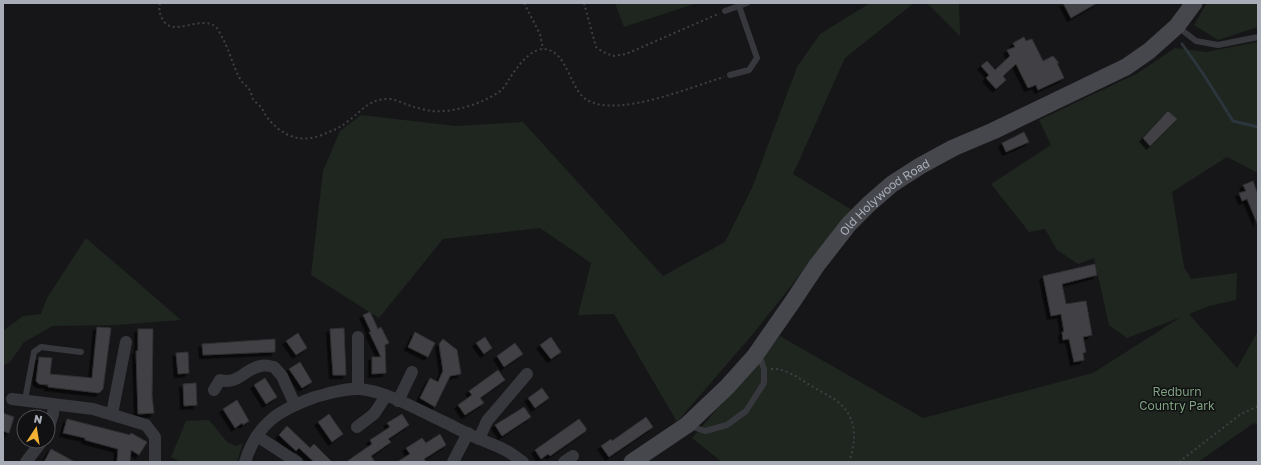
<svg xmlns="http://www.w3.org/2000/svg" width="1261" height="465" font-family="'Golos Text',sans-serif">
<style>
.green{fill:#1e261f}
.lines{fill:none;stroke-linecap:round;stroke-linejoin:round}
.stream{stroke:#2c353c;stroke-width:3}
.building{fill:#404145;stroke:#303034;filter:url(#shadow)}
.path{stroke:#3d3f44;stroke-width:2;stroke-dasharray:2 3;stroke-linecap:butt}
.lane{stroke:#37383d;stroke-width:6}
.street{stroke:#37383d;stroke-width:12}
.secondary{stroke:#45474d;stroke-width:17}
.labels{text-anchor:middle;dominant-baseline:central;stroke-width:3;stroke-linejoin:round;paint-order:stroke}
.street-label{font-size:12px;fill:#a8adb8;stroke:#111113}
.park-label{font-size:12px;fill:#7fa381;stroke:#111113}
</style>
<defs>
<filter id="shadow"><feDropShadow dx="-3.5" dy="3.5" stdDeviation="0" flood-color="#0009"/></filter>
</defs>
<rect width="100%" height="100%" fill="#161618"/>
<g class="green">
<path d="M615,3H697L624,27Z"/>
<path d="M870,3H914L845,58L793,174L852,210L752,335L677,422L614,314L578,315L591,263L540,228L443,239L379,318L311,275L323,171L340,131L361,115L456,126L523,122L663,276L725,242L752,188L797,67L820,34Z"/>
<path d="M927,3H959L960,36Z"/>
<path d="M1207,3H1258V27L1218,40L1194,25Z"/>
<path d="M1258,42V173L1227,157L1172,192L1184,267L1191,279L1237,273L1236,300L1209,306L1189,314L1237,368L1258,331V426L1254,423L1198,462H722L692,438L780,336L923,418L1093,373L1181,317L1127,338L1109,325L1094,258L1078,264L1057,250L1045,229L1029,232L991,184L1051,145L1039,120L1138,73L1175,48L1206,52Z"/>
<path d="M86,238L181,320L116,325L53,326L24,342L10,362L3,366V331L23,316L41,314L47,298Z"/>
<path d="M209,420L227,442L236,446L243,443L237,462H180L171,457L186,421Z"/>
</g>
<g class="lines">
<path class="stream" d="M1182,44L1202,72L1233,121L1258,127"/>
</g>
<g class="building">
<path d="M1063,3H1097L1071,18Z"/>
<path d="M1024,37L1026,41L1032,39L1043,61L1053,56L1059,63H1057L1064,78L1038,90L1036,85L1028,88L1016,64L1003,76L1006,80L996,89L986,78L989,75L981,66L987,61L995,70L1010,56L1007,50L1015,47L1013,43Z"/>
<path d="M1168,111L1177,119L1150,146L1143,138Z"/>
<path d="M1024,132L1029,142L1006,152L1002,143Z"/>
<path d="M1253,181L1258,195L1257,223L1247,199L1242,201L1239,193L1246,191L1243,185Z"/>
<path d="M1095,264L1097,275L1062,284L1066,304L1086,301L1092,335L1083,337L1086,352L1083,353L1084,360L1074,362L1069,339L1063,340L1062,332H1064L1061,314L1051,316L1043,276Z"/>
<path d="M370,312L378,329L381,327L389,343L385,345L386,373L372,374V357H381L369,332H371L363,315Z"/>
<path d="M97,327L111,328L103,389L99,393L48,387V385L39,384L36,381L39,357L52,358L50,374L92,378Z"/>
<path d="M344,328L346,375H333L330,329Z"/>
<path d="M138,329H153L152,396L154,413L138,414L136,351H138Z"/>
<path d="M415,332L435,343L428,357L408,347Z"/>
<path d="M298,333L307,348L296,355L286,341Z"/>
<path d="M485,337L492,348L484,354L476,343Z"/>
<path d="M551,337L561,352L551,359L540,345Z"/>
<path d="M275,339V352L203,355L202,344Z"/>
<path d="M443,339L457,350L461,374L450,376L435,407L420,398L430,378L438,382L443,371L439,344Z"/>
<path d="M515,343L523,354L504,367L497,356Z"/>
<path d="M188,352L189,373L178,374L176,353Z"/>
<path d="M300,362L312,382L302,388L289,369Z"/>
<path d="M498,370L505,380L480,398L484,403L465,415L458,405L472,395L469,391Z"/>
<path d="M265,378L277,397L266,404L254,385Z"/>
<path d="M196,383L197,405L184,406L183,384Z"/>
<path d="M542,388L549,398L535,408L528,398Z"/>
<path d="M237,400L249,421L243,425L242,423L235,428L223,409Z"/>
<path d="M524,407L531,417L502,436L495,425Z"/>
<path d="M3,413L14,417L9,433L3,431Z"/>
<path d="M329,414L343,434L332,442L318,422Z"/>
<path d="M402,414L409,425L388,439L391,442L371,456L375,462H346L372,444L370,440L390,427L387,423Z"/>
<path d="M646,417L653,427L609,457L601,446L611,439L612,441Z"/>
<path d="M67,419L130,435L131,433L147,442L139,455L131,450L130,462H117L118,449L85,440V438L63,433Z"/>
<path d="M579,419L586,428V431L550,456L548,454L541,459L535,450Z"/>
<path d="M287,426L310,448L314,444L332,462H314L299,448L296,451L279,435Z"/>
<path d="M440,434L446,445L424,459L426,462H397L410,454L406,448L422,438L426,443Z"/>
<path d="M51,449L64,456L75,462H44Z"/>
</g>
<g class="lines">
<g class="path">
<path d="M160,3C159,10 159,13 163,20C173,38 201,14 216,27C219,30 221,36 223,39C230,52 233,66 240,79C242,83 246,85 249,89C251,92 252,96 253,99C255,102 258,104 261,107C263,109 264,113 266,116C281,135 298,144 322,135C331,131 340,128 347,122C362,111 369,98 390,99C398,100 406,105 414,107C419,108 425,110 431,111C453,113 481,104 499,92C504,89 507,82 510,78C516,68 531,48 544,49C569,51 569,92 589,101C620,117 691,87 724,77"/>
<path d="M524,3L540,34L543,49"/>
<path d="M584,3L596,47L603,52L613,56L626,54L718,14"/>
<path d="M771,369C786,368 798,378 810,385C819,391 829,395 837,401C857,417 857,439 849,462"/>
<path d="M1179,462L1241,414L1258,406"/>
</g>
<g class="lane">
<path d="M725,11L747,3"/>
<path d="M1178,27L1196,41L1218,45L1258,37"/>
<path d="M730,75L749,70L757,58L739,6"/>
<path d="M25,400L34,352L41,347L81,352"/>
<path d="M690,426L705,431L727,425L746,411L764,383V369L759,355"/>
</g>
<g class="street">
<path d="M358,337V389"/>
<path d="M214,390L220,380C239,385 245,368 261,366C265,365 270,366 274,367L282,376L295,405"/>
<path d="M12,399L93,409L146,425L155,437V462"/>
<path d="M398,401L412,372"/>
<path d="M112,414L126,342"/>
<path d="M357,427L374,414L386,396"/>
<path d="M48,430L53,414L54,404"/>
<path d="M257,436L297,462"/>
<path d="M479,439L487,421L527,374"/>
<path d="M26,462L42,441"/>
<path d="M245,462C257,423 279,410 315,397C329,393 345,388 360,389C388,392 416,409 442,421C455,427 467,434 480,439C488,443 496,445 503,449C510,452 517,458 523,462"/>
<path d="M453,462L468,433"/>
<path d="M564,462L573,456"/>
</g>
<path class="secondary" id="s1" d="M632,462L687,425L727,387L754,357L793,301L817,265L849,224L869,204L892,184L920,166L953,148L993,131L1126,67L1149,51L1177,26L1194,3"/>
</g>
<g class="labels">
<g class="street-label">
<text stroke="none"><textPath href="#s1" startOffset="370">Old Holywood Road</textPath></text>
</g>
<g class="park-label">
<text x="1177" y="391">Redburn<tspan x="1177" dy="14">Country Park</tspan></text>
</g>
</g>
<rect width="1261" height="465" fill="none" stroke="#a8adb8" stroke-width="8"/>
<g transform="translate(36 429) rotate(12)"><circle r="19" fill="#111113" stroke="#4d4f55"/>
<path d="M0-3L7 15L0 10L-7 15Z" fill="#f2b134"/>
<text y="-6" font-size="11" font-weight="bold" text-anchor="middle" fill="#a8adb8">N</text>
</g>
</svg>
